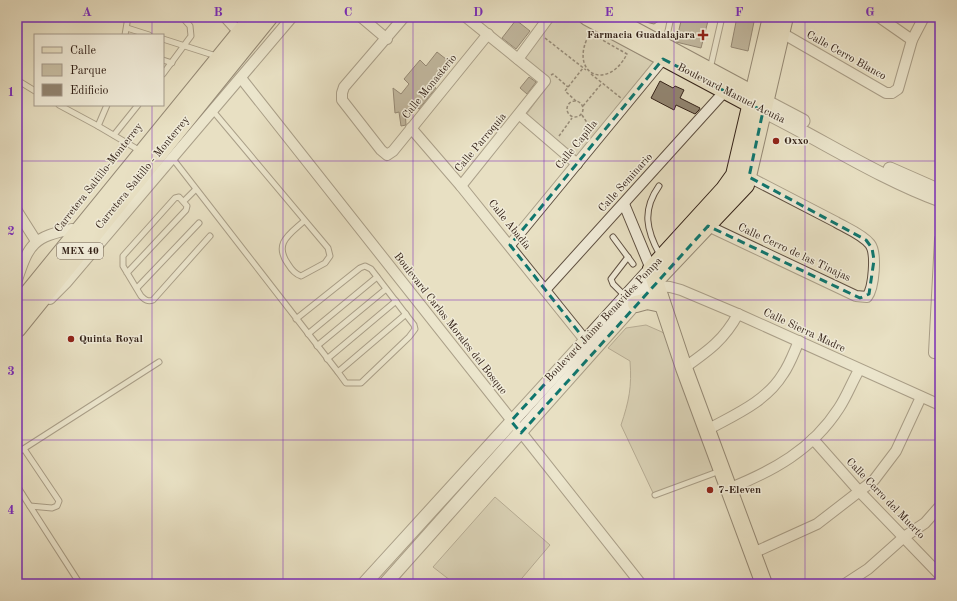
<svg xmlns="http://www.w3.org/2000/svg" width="957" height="601" font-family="'Old Standard TT',serif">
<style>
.green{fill:#c9c0a6;stroke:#7e705e}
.building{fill:#918470;stroke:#332117}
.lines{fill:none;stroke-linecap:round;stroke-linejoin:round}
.service-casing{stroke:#605142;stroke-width:7}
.minor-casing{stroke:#605142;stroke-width:12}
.tertiary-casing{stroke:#605142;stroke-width:15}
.primary-casing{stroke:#332117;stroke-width:18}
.trunk-casing{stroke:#332117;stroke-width:19}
.path{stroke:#332117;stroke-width:1.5;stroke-dasharray:3 2;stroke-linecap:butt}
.service{stroke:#f0ebd8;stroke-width:5}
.minor{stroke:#f0ebd8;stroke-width:10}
.tertiary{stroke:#f0ebd8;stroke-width:13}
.primary{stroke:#e8e0c3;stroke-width:16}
.trunk{stroke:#e8e0c3;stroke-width:17}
.marked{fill:none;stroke:#0f766e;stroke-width:3;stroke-dasharray:8 5;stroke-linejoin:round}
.grid{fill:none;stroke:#7b2cbf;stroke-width:1;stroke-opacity:0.55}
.poi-dot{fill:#8f2418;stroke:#f0ebd8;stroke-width:1.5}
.labels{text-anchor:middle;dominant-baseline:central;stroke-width:3;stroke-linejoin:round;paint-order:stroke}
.shield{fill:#f0ebd8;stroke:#6c5e51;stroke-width:1}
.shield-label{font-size:10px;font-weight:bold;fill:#332117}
.poi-label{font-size:11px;font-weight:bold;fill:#332117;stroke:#f0ebd8;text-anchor:start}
.street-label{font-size:11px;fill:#332117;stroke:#f0ebd8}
.neatline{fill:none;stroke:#7b2cbf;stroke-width:1.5}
.grid-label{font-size:13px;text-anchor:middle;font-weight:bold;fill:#7b2cbf}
</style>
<rect width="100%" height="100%" fill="#e8e0c3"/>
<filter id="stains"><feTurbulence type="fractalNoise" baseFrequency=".005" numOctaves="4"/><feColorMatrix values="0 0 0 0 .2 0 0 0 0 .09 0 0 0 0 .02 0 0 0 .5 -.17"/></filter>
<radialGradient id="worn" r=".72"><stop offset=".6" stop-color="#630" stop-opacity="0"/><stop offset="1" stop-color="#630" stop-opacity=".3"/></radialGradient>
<g class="green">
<path d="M554,17H571L653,62L577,156L526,115L551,81L523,58Z"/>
<path d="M646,325L662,332L666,336L714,472L654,495L621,425C629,401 632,387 630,361L608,348L626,328Z"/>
<path d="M495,497L550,545L517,584H455L433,567Z"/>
</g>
<g class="building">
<path d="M638,17H665L654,24L638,20Z"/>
<path d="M682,17H709L701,48L676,42Z"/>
<path d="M737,17H755L748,51L731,47Z"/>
<path d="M516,20L530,31L516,49L502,38Z"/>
<path d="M437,52L451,63L433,86L436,88L419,109L414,105L405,110L406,125L401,126L399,112L395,113L393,88L401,94L409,84L404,79L420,60L426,66Z"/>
<path d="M529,77L536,82L527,94L520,88Z"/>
<path d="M660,81L673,88L675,86L684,90L680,98L700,108L699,110L695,114L676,105L674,110L651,98Z"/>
</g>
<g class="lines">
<defs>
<g id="service">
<path d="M127,28L149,35"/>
<path d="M125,35L128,17"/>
<path d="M163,39L213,55"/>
<path d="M665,45L671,17"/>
<path d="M163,60L172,63"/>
<path d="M710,69L722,17"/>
<path d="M163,74L191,36L190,26L182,17"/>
<path d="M17,80L35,91"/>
<path d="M59,105L98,126L107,105"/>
<path d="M213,111L328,248L330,256L325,263L301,276C295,274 291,269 288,264C273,243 290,234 304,221"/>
<path d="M98,126L137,149"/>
<path d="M114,135L138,105"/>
<path d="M173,159L338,372L346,383H361L409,337L415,329L414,325L371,269L365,266L360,268L296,319"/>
<path d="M659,186C642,210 646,230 660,255"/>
<path d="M184,201L195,190"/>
<path d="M613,237L633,264"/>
<path d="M127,273L186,210L187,206L179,197L175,198L123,256V266L141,296C145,300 148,302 153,300L210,236"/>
<path d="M137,288L199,223"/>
<path d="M625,296L613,284L611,279L628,257"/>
<path d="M308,334L377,277"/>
<path d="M317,346L386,289"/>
<path d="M327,359L396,301"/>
<path d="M338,372L406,314"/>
<path d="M24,449L59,501L57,506L52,508L30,506"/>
<path d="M17,453L159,362"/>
<path d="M17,486L80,584"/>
<path d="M655,495L720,471"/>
<path d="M17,497L22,494"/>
</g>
<g id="minor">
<path d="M225,17L235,28"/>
<path d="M361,17L387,39"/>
<path d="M404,17L344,87L342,93V100L381,150L387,155L393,151L488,34"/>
<path d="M879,17L912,40"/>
<path d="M782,33L886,93H892L898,89L912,40L924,17"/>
<path d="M518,59L549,17"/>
<path d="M241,78L641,584"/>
<path d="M520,115L577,164"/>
<path d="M411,128L461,186L585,340"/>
<path d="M461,186L545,81L466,17"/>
<path d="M624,204L651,269"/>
<path d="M17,211L36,241"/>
<path d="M708,226L856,296L867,297C874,288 877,253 870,244C862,234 846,228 836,222C807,207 778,192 749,177"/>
<path d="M510,245L663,59"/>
<path d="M17,280C29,243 34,237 72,229"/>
<path d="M656,286L670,287L681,290L738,314L940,405"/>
<path d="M545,290L725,91"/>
<path d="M50,299L66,283L292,17"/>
<path d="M934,353L940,239"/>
<path d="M684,368C708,351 724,340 738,314"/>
<path d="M707,430C734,415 766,402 783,374C790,364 794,352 799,341"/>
<path d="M813,439L859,491L940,575"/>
<path d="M728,489C773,471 812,450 839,408C847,396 852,382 859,370"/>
<path d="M753,553L817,524L874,480L896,451L921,397"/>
<path d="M845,584L868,569L904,537L925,523L940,506"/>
</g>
<g id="tertiary">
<path d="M765,101L803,121"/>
<path d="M763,111C822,140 878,177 940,200"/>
<path d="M890,169L940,191"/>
<path d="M364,584L651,269"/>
<path d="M385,584L654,282"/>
</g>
<g id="primary">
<path d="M587,17L759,109"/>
<path d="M610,17L755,95"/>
<path d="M657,279L746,185L785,17"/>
<path d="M636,304L647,301L661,304"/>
<path d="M764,584L684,368L651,269L724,189L734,175L771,17"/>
</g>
<g id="trunk">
<path d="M17,307L253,17"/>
<path d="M17,329L269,17"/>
</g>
</defs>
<use href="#service" class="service-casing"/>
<use href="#minor" class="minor-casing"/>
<use href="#tertiary" class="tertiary-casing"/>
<use href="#primary" class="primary-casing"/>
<use href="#trunk" class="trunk-casing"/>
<g class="path">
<path d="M590,33L627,54C607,93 567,73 590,33Z"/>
<path d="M545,38L586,70"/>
<path d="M591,74L621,98"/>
<path d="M551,75L553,74L568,87"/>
<circle cx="575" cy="109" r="8"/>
<path d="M576,101L565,91L583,68"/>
<path d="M583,106L602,83"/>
<path d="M582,115L593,132"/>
<path d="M559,136L572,118"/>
</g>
<use href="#service" class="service"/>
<use href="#minor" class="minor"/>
<use href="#tertiary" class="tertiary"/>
<use href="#primary" class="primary"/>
<use href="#trunk" class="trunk"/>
</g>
<path d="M0 0H957V601H0ZM663,59L763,111L749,177L866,240L872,248L874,260L869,294L860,298L708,226L521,433L511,421L585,340L510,245Z" fill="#e8e0c3" fill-opacity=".55" fill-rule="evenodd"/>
<path class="marked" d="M663,59L763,111L749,177L866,240L872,248L874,260L869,294L860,298L708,226L521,433L511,421L585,340L510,245Z"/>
<path class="grid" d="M152,17V35M283,17V584M413,17V584M544,17V584M674,17V584M805,17V584M152,105V584M17,161H940M17,300H940M17,440H940"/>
<g class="poi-dot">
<path d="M701 29h4v4h4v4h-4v4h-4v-4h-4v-4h4z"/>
<circle cx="776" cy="141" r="4"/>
<circle cx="71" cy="339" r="4"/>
<circle cx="710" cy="490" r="4"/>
</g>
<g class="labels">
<rect class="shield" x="57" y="243" width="46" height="16" rx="3"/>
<g class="shield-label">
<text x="80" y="251">MEX 40</text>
</g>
<g class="poi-label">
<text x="695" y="35" text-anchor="end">Farmacia Guadalajara</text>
<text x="784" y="141">Oxxo</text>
<text x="79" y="339">Quinta Royal</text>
<text x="718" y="490">7-Eleven</text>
</g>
<g class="street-label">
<text transform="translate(846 56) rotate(29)">Calle Cerro Blanco</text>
<text transform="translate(430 87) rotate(-51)">Calle Monasterio</text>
<text transform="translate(731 94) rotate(27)">Boulevard Manuel Acuña</text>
<text transform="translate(481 143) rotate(-50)">Calle Parroquia</text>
<text transform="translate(577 145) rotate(-51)">Calle Capilla</text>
<text transform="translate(143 173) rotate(-51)">Carretera Saltillo - Monterrey</text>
<text transform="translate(99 178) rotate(-52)">Carretera Saltillo-Monterrey</text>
<text transform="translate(626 183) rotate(-48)">Calle Seminario</text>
<text transform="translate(509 225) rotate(51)">Calle Abadía</text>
<text transform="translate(794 253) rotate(25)">Calle Cerro de las Tinajas</text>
<text transform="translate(604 320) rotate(-47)">Boulevard Jaime Benavides Pompa</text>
<text transform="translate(450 324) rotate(52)">Boulevard Carlos Morales del Bosque</text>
<text transform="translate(804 331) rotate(25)">Calle Sierra Madre</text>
<text transform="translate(885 499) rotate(46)">Calle Cerro del Muerto</text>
</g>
</g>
<rect width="957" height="601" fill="none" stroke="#e8e0c3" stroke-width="44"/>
<rect x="34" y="34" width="130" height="72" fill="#f0ebd8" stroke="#a49a8b"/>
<rect x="42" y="47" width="20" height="6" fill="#e8e0c3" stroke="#a49a8b"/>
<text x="70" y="54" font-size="12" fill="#332117">Calle</text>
<rect x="42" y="64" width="20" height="12" fill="#c9c0a6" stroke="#a49a8b"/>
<text x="70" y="74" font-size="12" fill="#332117">Parque</text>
<rect x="42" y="84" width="20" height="12" fill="#918470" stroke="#a49a8b"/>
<text x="70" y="94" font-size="12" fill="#332117">Edificio</text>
<rect x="22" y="22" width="913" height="557" class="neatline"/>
<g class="grid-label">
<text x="87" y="16">A</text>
<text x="218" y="16">B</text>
<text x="348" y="16">C</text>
<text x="478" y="16">D</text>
<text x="609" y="16">E</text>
<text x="739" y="16">F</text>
<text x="870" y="16">G</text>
<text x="11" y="96">1</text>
<text x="11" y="235">2</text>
<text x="11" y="375">3</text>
<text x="11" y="514">4</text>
</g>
<rect width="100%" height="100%" filter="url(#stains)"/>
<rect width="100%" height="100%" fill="url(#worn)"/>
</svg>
